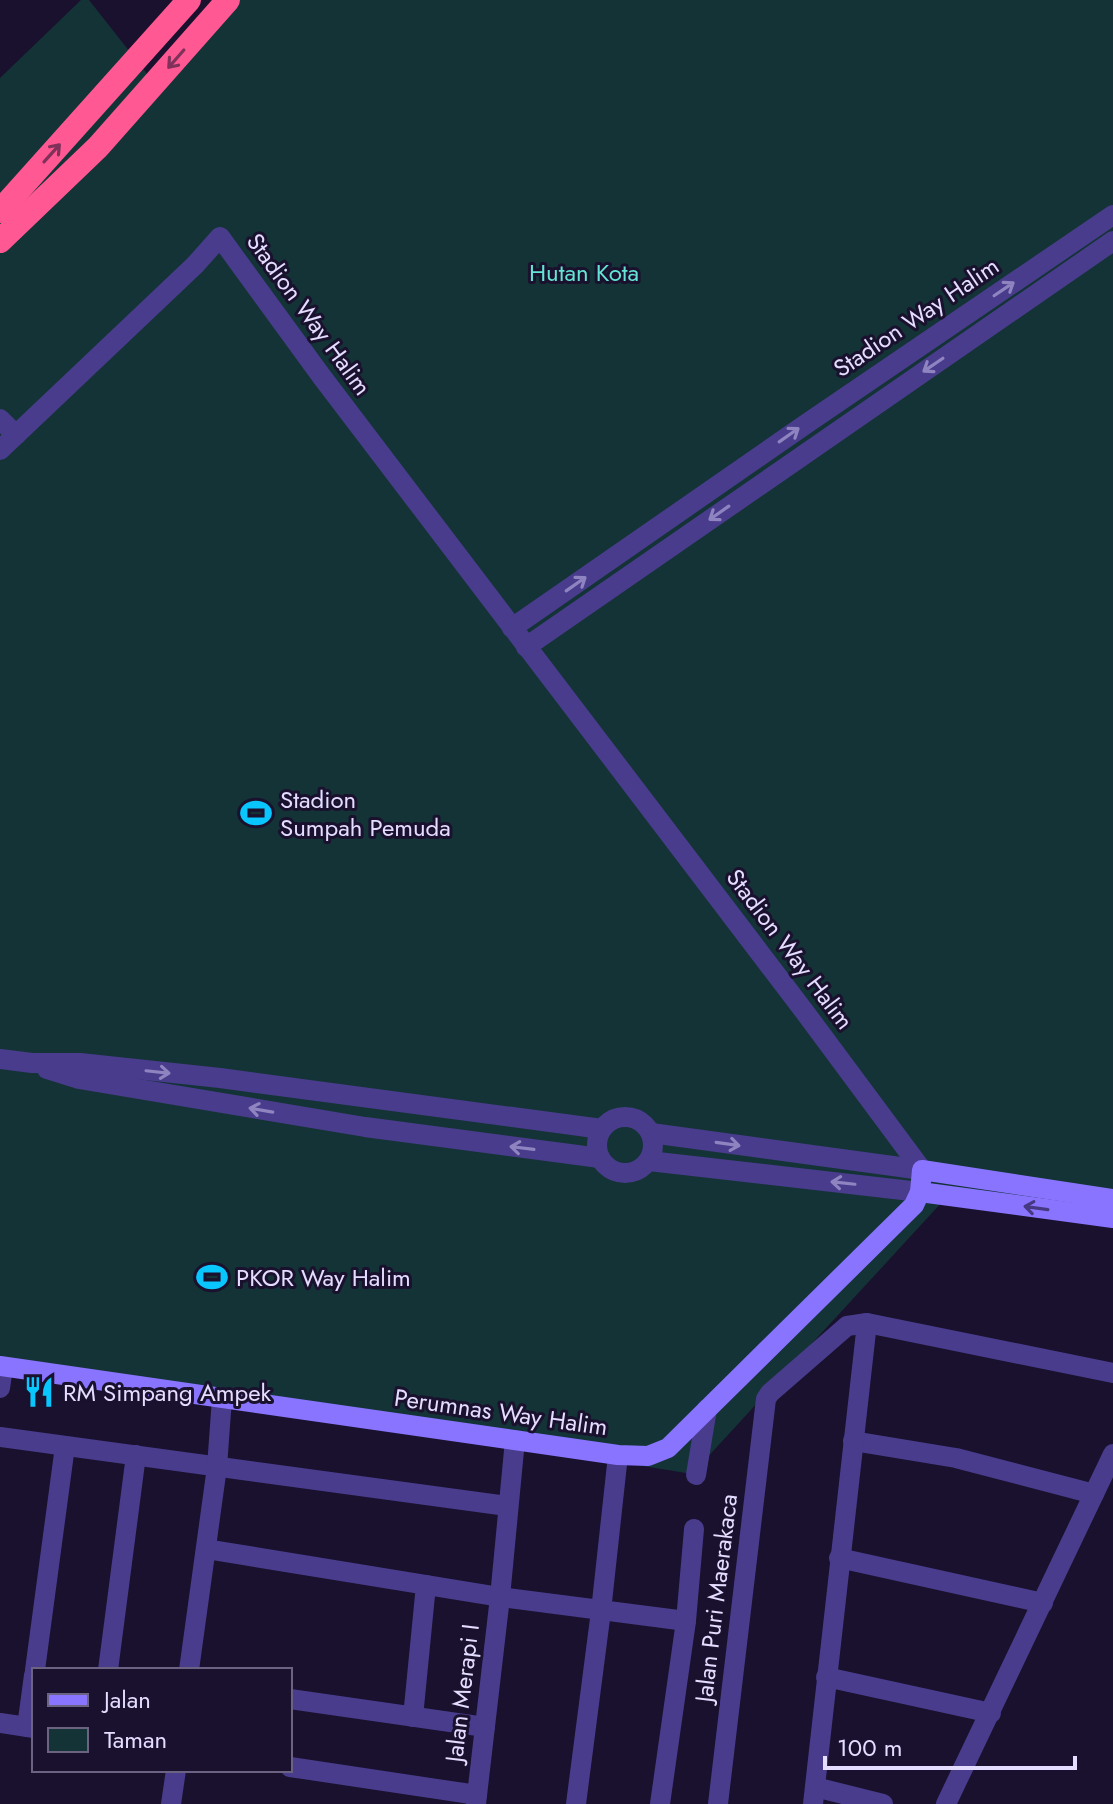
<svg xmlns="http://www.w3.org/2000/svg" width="1113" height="1804" font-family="Jost,sans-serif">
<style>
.green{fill:#143337}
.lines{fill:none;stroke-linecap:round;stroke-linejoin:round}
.street{stroke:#493c8c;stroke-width:20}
.secondary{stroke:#8974ff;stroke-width:20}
.highway{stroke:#ff5892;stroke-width:24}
.oneway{stroke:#80315a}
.oneway2{stroke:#8f84c0}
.oneway3{stroke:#463981}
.labels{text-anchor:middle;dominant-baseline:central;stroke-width:6;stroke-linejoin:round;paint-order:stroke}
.park-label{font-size:24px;fill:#65e3d4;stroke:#19112d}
.street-label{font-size:24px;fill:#e5ddff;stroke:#19112d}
.poi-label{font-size:24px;fill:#e5ddff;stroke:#19112d;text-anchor:start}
</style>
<rect width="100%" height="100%" fill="#19112d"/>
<path class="green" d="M81,0H89L152,80L223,0H1113V1206L954,1189L692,1474L280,1407L0,1368V78Z"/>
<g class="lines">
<g class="street">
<path d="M0,419L16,435"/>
<path d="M0,450L195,265L220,237L322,377L804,1011L922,1170"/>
<path d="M512,628L806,424L1113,215"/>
<path d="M526,647L1113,241"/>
<path d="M0,1059L32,1063H80L220,1078L602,1129"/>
<path d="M47,1069L79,1079L365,1127L600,1158"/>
<circle cx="625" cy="1145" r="28"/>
<path d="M651,1133L922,1170"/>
<path d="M649,1161L920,1192"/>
<path d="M0,1388L3,1367"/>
<path d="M0,1437L507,1506"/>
<path d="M853,1441L956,1458L1094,1494"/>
<path d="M696,1475L707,1409"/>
<path d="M206,1549L500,1597L686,1621"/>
<path d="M839,1558L1043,1603"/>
<path d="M35,1670L65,1446"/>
<path d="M108,1670L136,1455"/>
<path d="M189,1670L217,1467L222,1398"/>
<path d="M826,1677L991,1713"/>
<path d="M290,1699L485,1727"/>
<path d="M413,1717L426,1585"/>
<path d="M0,1723L34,1728"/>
<path d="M27,1727L34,1675"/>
<path d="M290,1767L477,1795"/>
<path d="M815,1787L883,1804"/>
<path d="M171,1804L176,1770"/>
<path d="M476,1804L500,1597L515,1440"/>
<path d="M576,1804L601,1611L618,1455"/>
<path d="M660,1804L686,1621L694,1529"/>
<path d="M718,1804L766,1399L770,1393L847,1326L867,1323L1113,1373"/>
<path d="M813,1804L867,1323"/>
<path d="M946,1804L1113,1454"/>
</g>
<g class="secondary">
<path d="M920,1192L1113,1218"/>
<path d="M0,1366L618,1455L648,1456L668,1448L914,1205L920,1192L922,1170L1113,1199"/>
</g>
<g class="highway">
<path d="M0,211L189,0"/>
<path d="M0,241L98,147L228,0"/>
</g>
</g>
<defs><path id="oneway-shaft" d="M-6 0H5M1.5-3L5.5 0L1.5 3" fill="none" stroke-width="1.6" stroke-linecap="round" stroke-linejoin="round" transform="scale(2)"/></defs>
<g class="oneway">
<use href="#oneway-shaft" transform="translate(176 59) rotate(131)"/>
<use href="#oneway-shaft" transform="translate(52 153) rotate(-48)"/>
</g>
<g class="oneway2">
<use href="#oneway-shaft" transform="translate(1004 289) rotate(-34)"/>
<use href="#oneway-shaft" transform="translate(933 365) rotate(146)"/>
<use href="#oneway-shaft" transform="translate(789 435) rotate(-35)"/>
<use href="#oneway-shaft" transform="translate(719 513) rotate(145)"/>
<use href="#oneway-shaft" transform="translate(576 584) rotate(-35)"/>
<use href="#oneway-shaft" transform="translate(158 1072) rotate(6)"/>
<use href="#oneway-shaft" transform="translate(261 1110) rotate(-170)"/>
<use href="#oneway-shaft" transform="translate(728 1144) rotate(8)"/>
<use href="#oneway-shaft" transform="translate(522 1148) rotate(-173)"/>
<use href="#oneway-shaft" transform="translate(843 1183) rotate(-174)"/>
</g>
<use class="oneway3" href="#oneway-shaft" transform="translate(1036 1208) rotate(-172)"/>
<defs>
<symbol id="stadium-bare" viewBox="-9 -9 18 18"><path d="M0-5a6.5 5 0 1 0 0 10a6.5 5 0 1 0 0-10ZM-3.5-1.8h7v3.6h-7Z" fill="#09c6ff" stroke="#19112d" stroke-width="2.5" paint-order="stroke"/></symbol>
<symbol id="restaurant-bare" viewBox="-9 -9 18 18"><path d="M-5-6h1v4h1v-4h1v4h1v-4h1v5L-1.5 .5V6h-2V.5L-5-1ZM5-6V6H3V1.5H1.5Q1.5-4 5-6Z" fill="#09c6ff" stroke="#19112d" stroke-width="2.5" paint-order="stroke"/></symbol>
</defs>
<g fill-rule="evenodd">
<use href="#stadium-bare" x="234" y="791" width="44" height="44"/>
<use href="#stadium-bare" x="190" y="1255" width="44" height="44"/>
<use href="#restaurant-bare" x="17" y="1370" width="44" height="44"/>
</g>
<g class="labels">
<g class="park-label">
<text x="584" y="272">Hutan Kota</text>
</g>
<g class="street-label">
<text transform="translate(309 314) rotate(54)">Stadion Way Halim</text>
<text transform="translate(916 317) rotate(-34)">Stadion Way Halim</text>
<text transform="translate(790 949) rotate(53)">Stadion Way Halim</text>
<text transform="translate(501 1412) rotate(8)">Perumnas Way Halim</text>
<text transform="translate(716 1598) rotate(-83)">Jalan Puri Maerakaca</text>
<text transform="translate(462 1693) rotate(-83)">Jalan Merapi I</text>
</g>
<g class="poi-label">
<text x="280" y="799">Stadion<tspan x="280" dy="28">Sumpah Pemuda</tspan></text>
<text x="236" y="1277">PKOR Way Halim</text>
<text x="63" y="1392">RM Simpang Ampek</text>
</g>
</g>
<rect x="32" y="1668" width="260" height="104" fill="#19112d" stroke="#6b6381" stroke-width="2"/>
<rect x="48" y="1694" width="40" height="12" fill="#8974ff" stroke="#6b6381" stroke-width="2"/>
<text x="104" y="1708" font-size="24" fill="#e5ddff">Jalan</text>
<rect x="48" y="1728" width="40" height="24" fill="#143337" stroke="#6b6381" stroke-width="2"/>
<text x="104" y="1748" font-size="24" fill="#e5ddff">Taman</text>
<path d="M825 1756v12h250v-12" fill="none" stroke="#e5ddff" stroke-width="4"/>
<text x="837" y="1756" font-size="24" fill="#e5ddff" stroke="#19112d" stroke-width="6" paint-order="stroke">100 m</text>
</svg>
